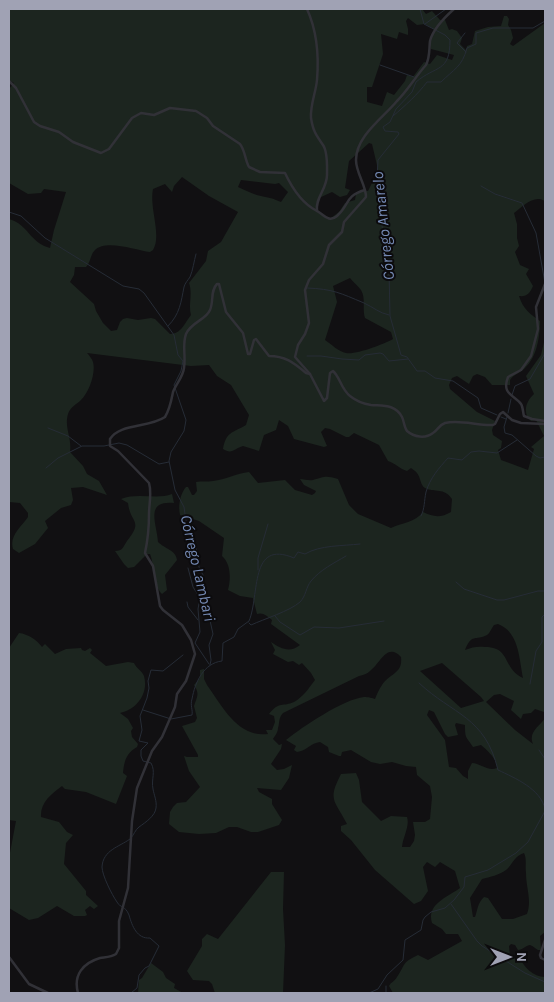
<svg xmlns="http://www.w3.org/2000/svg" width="554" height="1002" font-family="Karla,sans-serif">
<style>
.green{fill:#1c251f;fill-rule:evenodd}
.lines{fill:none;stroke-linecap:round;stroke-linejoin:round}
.stream{stroke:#262c36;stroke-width:1}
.street{stroke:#313137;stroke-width:2.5}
.labels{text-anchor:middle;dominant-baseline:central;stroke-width:4;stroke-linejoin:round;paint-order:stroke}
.water-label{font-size:16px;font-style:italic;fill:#7489b3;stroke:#0c0b0d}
</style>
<rect width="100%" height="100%" fill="#111012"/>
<g class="green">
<path d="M9,9H422L426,14L432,11L440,20H445L449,30L452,29L457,31L462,38L460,44L466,50L467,46L472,44L475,31L488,27L501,26L504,16H507L509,19L508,25L511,30L513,38L510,44L513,46L545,23V201C534,194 523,206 514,213L517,224V238L519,246L515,252L520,265L529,269L526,274L533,286C530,293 527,297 519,296C523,309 530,314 540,321C540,336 537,357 525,368C520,373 514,374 510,380V385H492L485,377L477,374L473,376L469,384L457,376L452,378L449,385L450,389L477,412L495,421L492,430L493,435L502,441L501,448L498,450L501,460L528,470L534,449L531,447L544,436L536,420L531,421C522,413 526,401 534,394L526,376L541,355L545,338V932L540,936L541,950H538C536,949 533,946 530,945C527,945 522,950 518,950L515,945L511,944L509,946L510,956L519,957C524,967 533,977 545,977V993H393L389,986C391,982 394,982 397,977C406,964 401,963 418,955L428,960L462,941L458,934H446L442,929L432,923C426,904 448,897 460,888L455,871L440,862L435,867L427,862L423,867L428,891L421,901L414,904L375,870L351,840L341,831V826L347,824C335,800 327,801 341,774L356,773L359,780L362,802L381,821L391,816L407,817C410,826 403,837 402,847H410L414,841L415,835L413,822H425L430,819L432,797L430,786L417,775L416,767L406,766L392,762L380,764L371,762L351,750L342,752L341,756H339L329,752L328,747L320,742C311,743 306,751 297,752L294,750L296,746L286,740C302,727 344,699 364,697C368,697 373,698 375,699C377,694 379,689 382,685C390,673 403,674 401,657C387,642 380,664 370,671C367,674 363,675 359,676L283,713C278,719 280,722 278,728C278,732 275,736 273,739L279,745L282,744L281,749L271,764L277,770L284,769L292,765L289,778L281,790L257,788L259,792L272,799V804L282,820L279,825L258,832H251L237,827H229L216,833L199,834L179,832L169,824L170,812L173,807L177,803L186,802L200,787L189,771L184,756L187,757H198V755L182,726L195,722L197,718L194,706C197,697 200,694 194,685L200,678V670L204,669V679L207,685C222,706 238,738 268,734L266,730H272L275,722L274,716L269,714C279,701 283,707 294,702C303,697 309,688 315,680L311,673L302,663L299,665L293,661L288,662L273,654L275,650L271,642C281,649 290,653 300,645L271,624L272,620C267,616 263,612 257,614L253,598L240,596L228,590C231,579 231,564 222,556L224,538L199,521L180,515C178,506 180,494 186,487H188L192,495H194L197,491L196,482C202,481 207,482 213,481C225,480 237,473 249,472L258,483L285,480L295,490L312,495L315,493L316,491L304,485L300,479C304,479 309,481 313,480C324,477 325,475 338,479L349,505L358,514L391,528C401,523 416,522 423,512C433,517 441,518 451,512L452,499C444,487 435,493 425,488C420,485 421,478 417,473C416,471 413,470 411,468L407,471C400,469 395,463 388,461L379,445L354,433L349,437H346L330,429L325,428L321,432L327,446L324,447L294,439L288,426L279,420L276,430L264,435L259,451L243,446C235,448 232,455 223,449C226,432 232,433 246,425L249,415L231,385L217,376L209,365L191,366L87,353C89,355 92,359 93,362C96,373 89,392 81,400C77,404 70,407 68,414C64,428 72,437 70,452L83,466L87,474L99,481L107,495L83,487L71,488L73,500L71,505L61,508L45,521L48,528L35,544L19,553L13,549C9,536 21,527 28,517V513L20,503L9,502V219C25,224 27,234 39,243C42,245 46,247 50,248L54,230L66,192L44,189L41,193L28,194L9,183V89L14,83L9,80ZM408,18L417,25L425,24L435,30L430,43L431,49L454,55L452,60L437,55L430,64L424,62L413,77L407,75L405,81L394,95L387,92L382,106L367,102V87H372L383,54L381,34L397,39L399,32L408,35V29L406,21ZM369,143L372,144L380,178L372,183L368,191H361L356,194L355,200L345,203L339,212L331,218L322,215L317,209L319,198L332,192L340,197L347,195L350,190L345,188L349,161ZM182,177L209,196L238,212L221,242L208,251L206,261L189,283C193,294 188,305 191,315C184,324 181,334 170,334L155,319L151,318L138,320L127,318L123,319L120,322L117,330L111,331L103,323L96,311L94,304L70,282L74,275L75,267H86C91,262 90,255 95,250C106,239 136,250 150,252L153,250C162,235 149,208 153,189L165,184L172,192L174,186ZM241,180L275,184L279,183L288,192L281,202C272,198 270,198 261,196C254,195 245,190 238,187ZM350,278C353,282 358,286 361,290C366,298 362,309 365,318L391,332L393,339C384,344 356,355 346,353C339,352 331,344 325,340L337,302L333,286ZM498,624C519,632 519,658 523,678C502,668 511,647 485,647C478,646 472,647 465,650C472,633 475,641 487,635C490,633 491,629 494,625ZM442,663L481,697L484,701L461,708L420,671ZM500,694L514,701L511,710L521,719L523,714L531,713L535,709L544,712L545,718C539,727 528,732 533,744L515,730L486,702L494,695ZM429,710L434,712L445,734L448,737L458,735L455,725L456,723L465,725C465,739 466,736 473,747L481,745C488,751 497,759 497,768C488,772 480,763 472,763L468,771V779L463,776L456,768L449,767L445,740L427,715ZM524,853C527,859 525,866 526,873C526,888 532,900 527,914L513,919H502L488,898L484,897C477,904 478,909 475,917H473L470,898L482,879C490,877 499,875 506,870C513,864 514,856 524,853Z"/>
<path d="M172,494L174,503C144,500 157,524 158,542C165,549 176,550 177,560L165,575L167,590L162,594C153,585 155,567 150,554H147L134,567L128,568L124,564L115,551C123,551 123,547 127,541C144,520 130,523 128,503L121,499C138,492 156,500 172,494Z"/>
<path d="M19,633C28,634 37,640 42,647L45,644L55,654L66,649L81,648L82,650L85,651L90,648L92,650L90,653L106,666L128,662L134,663C136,668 142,671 144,676C149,694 136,710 120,713L128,719L133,728L131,731L132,737L138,744L137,747C126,753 124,762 123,773L127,776L116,804L86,792L65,789L62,786C51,794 40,803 41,817L59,822L67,832L73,835L66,843L64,864L86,891V895L98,906L94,909L90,906L85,910L87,915L85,916H74L57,906L38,918L29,920L9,908V858L16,821L9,820V648Z"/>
<path d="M271,872H284L283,909L285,945L283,993H215L212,984L209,981L193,980L187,971L202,946V939L207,934L218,939Z"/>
<path d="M151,963L163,972L166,978L175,984L174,988L183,993H138L139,980L142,978Z"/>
</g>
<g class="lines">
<g class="stream">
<path d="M420,9L424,24L445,35L450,40C450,73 436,65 416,82L412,92L396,109L390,122L383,127L385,131L398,132L399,134L378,160L377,178L384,244L389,271L390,316L401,355L407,357L417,371H425L435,378L453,381L478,398L481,408L497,415"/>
<path d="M425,24L446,9"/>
<path d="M465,33L457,43L466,52"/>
<path d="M380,65L414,77"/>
<path d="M393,116C405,106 418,94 427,82H441C454,69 462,67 467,48L476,44V33L493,28H533L545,21"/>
<path d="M481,186L495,194L522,203L536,233L545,283"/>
<path d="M9,212L21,216L45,238L123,286L139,289L144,293L174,335L178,355L183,361L181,371L174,385L186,420L184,431L171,452L169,461L175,490L184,507L187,528L196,546L199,567L203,575L202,589L206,594V602L210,610L209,616L213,634L209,645L211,660L210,665"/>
<path d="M307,288C333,289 340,293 364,303C373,307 379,313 389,315"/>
<path d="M168,326C180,314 181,302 184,287C185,283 188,280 190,277C193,270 194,261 196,254"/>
<path d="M307,356H321L342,359L359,360L365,355L380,353L383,354L389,361L408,359"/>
<path d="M512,395L515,386L530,379L544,355L545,348"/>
<path d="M508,413L511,399"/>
<path d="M501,417L506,419"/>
<path d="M507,417L504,427L505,433L512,435L536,456L540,458L545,457"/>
<path d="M48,428L68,436L81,446"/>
<path d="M46,468L58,458L82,446H104L119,443L127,445L159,464L169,462"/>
<path d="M421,516C425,508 424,501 426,492C430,478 439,468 448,458L462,460L471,452L479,451L497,453L517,440"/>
<path d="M188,568L193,587L200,598L198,609L200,632L195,643L209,664"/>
<path d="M258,570V558L268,524"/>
<path d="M456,582L464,589L497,600H504L538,591H545"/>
<path d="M187,602L188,607L198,620"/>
<path d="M275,616L280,622L300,635L314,627L339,628L384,621"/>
<path d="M249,623L251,625C264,619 290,611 300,602C306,596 306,587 311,581C320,570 334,563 346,556"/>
<path d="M419,683C453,715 485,716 498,770C515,778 541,789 545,809"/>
<path d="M530,684L536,651L542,642V617L545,614"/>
<path d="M143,710L171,719L192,715C193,710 190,705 192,699C195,682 204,663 222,661L223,643L234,637L238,629L249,621C260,595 249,539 294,558L298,552L305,554C320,545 343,546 360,544"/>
<path d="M539,750L545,759"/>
<path d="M451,904L477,941L482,946L525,973L545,982"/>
<path d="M386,986V993"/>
<path d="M131,993L137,988L139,975L145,968L149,966L159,946L150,938C137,939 132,926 129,915C125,905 120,908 117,902C112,895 102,875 102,867C103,850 119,847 130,839C134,835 135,830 139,827C146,822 155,816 156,808C157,801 154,795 153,789C151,779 156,772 151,763L143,761L141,756V750L148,743L139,741L142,730L140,716L147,698L149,688L148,681L151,670L163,671L183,655"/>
<path d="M369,993L378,989L387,975L403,960L405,940L421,930L423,920L425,917L431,912L445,908L454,900L464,887L465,877L488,870L516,853L528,842L545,811"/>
</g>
<g class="street">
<path d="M307,9C317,31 319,56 317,80C316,92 310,105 311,118C313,131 316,135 323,145C328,152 327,167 327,175C327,189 315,198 317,211"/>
<path d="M454,9C445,17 433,29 430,41C429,50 430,57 426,65C416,76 408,90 397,101C383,118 356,136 356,160C356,173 366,185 366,197L344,222L342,232L329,245L323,264L309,280L305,290L309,323L305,334L298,345L295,357L310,374L324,401L327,398L330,373L333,371C340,377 341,389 350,396C355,400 364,404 371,405C383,406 395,404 402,417C404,421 404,427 407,431C414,437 425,439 433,433C438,430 439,425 445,423C460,419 478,426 493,425L495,424L500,414L503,412L512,420L521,423L545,424"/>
<path d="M9,81L16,88L34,122L40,126L59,132L73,142L101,153L109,149L132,118L141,113L154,115L170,108L196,111L207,118L213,126L240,144C245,150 245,160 249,167L260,172L285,173C292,188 303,204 317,211C324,215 329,223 337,216C350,205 344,196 365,190"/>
<path d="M545,284L536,307L538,329L531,356L521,370L508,377C501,395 515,395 521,404C523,407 523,413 524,416L532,419L545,421"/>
<path d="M545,940L540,955L541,958L545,960"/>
<path d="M9,957L29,984L48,993"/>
<path d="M78,993C73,975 83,963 100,958C106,957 111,957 116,954L119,948V921L128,888L132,821L137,788L152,751L162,737L175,707L177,694L186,681L195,654L191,640L182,625L163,610L160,606L153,566L145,553C148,539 149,529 149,514C149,504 152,493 149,483L118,451L110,446V439C120,423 149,428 165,417C170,409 171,402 173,392C176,384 183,377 184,368C186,356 182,345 186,334C191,322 206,320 210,310C214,301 210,291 217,284H219L226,312L243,333L248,354H250L254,340L256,339L269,356C285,356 293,362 306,373L310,374"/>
</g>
</g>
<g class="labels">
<g class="water-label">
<text transform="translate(383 226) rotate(-96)">Córrego Amarelo</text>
<text transform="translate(198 568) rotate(77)">Córrego Lambari</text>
</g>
</g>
<rect width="554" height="1002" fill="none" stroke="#a0a2b4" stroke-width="20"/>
<g transform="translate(509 957) rotate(90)" stroke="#0c0b0d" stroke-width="4" paint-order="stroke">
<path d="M0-4L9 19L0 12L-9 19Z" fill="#a0a2b4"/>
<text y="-8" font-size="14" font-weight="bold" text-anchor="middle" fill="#a0a2b4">N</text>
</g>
</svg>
